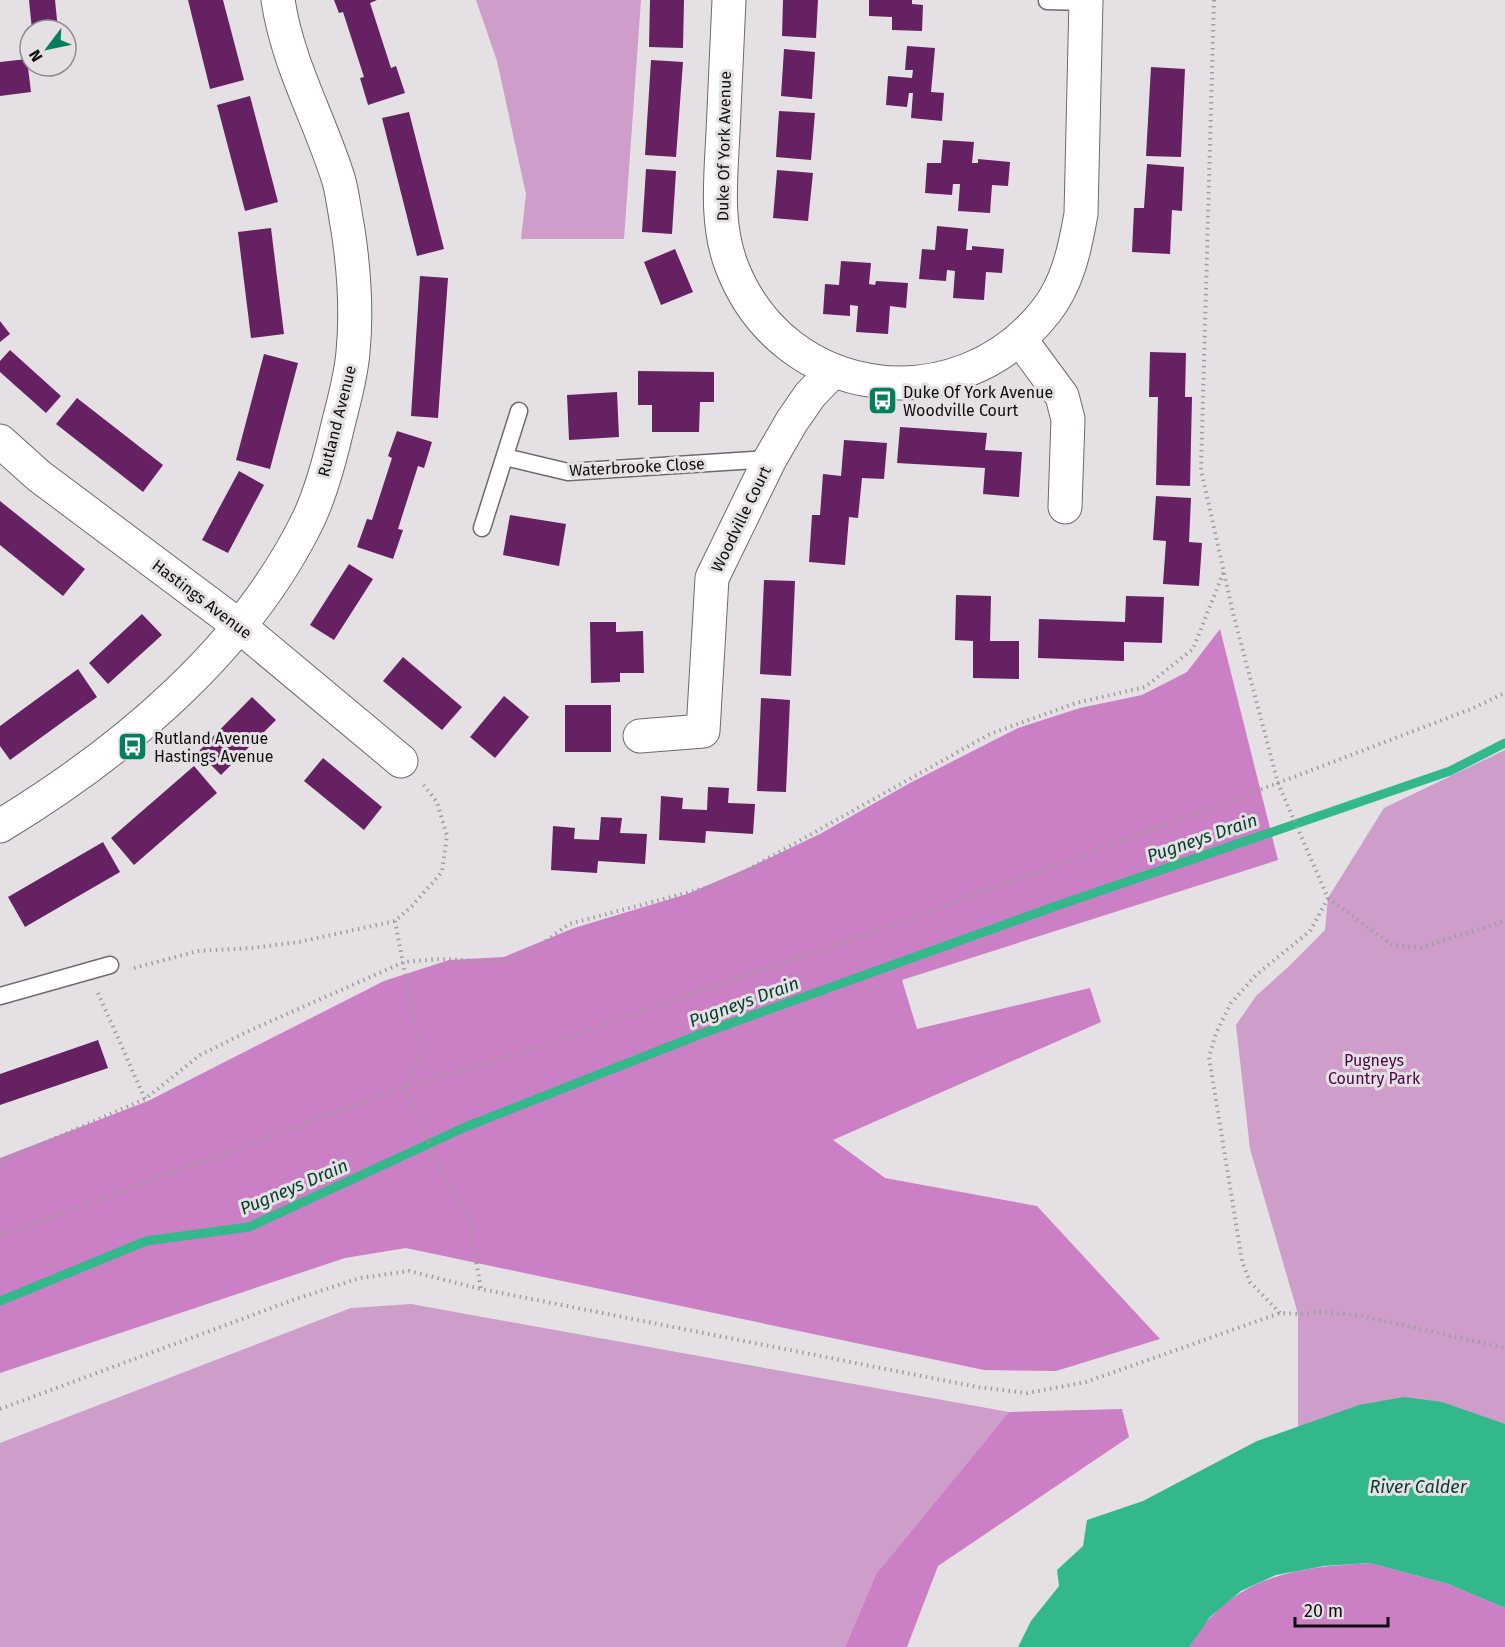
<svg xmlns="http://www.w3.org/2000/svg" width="1505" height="1647" font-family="'Fira Sans',sans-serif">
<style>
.green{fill:#ce9dc9}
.forest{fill:#cb7fc4}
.water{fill:#33b88c}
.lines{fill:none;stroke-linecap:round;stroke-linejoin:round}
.stream{stroke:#33b88c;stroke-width:9}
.building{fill:#662162}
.service-casing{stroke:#6e696d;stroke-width:19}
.minor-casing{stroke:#6e696d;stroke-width:35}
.path{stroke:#a09c9f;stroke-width:4;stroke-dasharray:1.5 4.5;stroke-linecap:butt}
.service{stroke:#fff;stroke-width:16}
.minor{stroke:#fff;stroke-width:33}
.labels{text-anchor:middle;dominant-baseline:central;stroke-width:6;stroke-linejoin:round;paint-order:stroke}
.street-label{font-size:16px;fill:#0f0e0f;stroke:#e5e0e4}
.poi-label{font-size:16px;fill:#0f0e0f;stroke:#e5e0e4;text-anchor:start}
.park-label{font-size:16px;fill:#4b0348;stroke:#e5e0e4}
.water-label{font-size:18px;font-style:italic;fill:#043e2c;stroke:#e5e0e4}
</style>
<rect width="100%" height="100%" fill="#e5e0e4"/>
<g class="green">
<path d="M476,0H641L624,239H521L526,194L497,61Z"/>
<path d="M1505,750V1528L1298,1502V1314L1250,1149L1236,1025L1256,996L1287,968L1325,930L1328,898L1384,808Z"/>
<path d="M411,1304L1009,1412L876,1574L845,1647H0V1443L351,1308Z"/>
</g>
<g class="forest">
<path d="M1220,629L1278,860L902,980L917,1029L1090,988L1101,1022L833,1140L885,1178L1037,1206L1160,1339L1056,1371L984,1370L406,1248L345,1258L0,1373V1158L148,1101L384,981L449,960L504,957L574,928L687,894L748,868L820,834L910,783L1018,728L1080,708L1142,695L1187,672Z"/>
<path d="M1122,1409L1129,1437L938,1566L907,1647H845L876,1574L1009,1412Z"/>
<path d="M1370,1563L1448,1584L1505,1608V1647H1189C1196,1637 1202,1625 1211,1617C1255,1571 1309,1567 1370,1563Z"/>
</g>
<path class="water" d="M1404,1397L1442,1402L1505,1424V1608L1448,1584L1370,1563L1324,1566L1276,1575L1241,1591L1210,1617L1189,1647H1018L1031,1621L1059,1586L1057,1570L1083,1546L1087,1520L1143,1501L1257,1441L1359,1405Z"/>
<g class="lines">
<path class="stream" d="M0,1301L146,1241L249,1227L463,1128L701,1034L1056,906L1450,771L1505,743"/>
</g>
<g class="building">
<path d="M29,0H55L58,30H32Z"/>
<path d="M188,0H223L244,80L210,89Z"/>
<path d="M334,0H377L370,3L391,68L396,66L405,93L368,105L360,78L364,77L343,12L339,13Z"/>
<path d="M650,0H684L683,48L649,47Z"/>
<path d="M783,0H818L816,38L782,36Z"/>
<path d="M869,0H912V4L923,5L922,31L892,30V17L869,16Z"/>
<path d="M907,46L935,48L931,92L944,93L942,121L911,118L913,93H909L907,107L886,105L888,76L912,78L913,70H905Z"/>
<path d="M784,49L815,52L812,99L781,96Z"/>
<path d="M27,59L31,92L0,96V62Z"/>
<path d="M651,60L683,62L676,157L645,155Z"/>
<path d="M1151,67L1185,69L1181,157L1146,156Z"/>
<path d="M250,96L278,202L245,211L217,105Z"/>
<path d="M779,111L815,113L811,160L776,157Z"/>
<path d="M409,112L444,249L417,256L382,118Z"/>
<path d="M943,140L974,142L972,163H978V159L1010,162L1008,186L992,185L990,213L958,211L960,184H953L952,195L925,193L927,163H941Z"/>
<path d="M1147,164L1184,167L1182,211L1172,210L1170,254L1132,252L1134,208H1144Z"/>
<path d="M646,169L676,171L672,234L642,232Z"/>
<path d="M777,170L813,173L808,221L773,218Z"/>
<path d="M937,226L968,229L966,250H972V246L1004,249L1002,273L986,272L984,300L953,298L955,271L947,270L946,281L919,279L922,249L935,250Z"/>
<path d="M271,228L284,334L251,338L238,232Z"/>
<path d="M675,249L693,292L661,305L644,262Z"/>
<path d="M841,261L871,263L869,284L875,285L876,281L908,283L906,308L890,306L888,334L856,332L858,306L850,305V316L823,314L825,284L839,285Z"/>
<path d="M420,276L448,278L438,418L411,416Z"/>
<path d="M0,321L10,334L0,342Z"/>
<path d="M10,350L61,396L46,413L0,372V361Z"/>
<path d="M1150,352L1186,353L1185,397H1192L1190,486L1156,485L1158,397H1149Z"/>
<path d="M264,354L298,363L270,469L236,460Z"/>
<path d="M638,371L714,372V402H700L699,432H652V405H638Z"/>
<path d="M617,392L619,437L569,440L567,395Z"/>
<path d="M77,398L163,465L143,492L56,424Z"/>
<path d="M900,427L987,433L985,450L1022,452L1019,497L983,494L985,468L897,463Z"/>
<path d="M397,431L432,442L424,468L418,466L398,529L403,530L393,559L357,547L367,519L372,520L392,458L388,456Z"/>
<path d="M844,440L887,443L884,479L862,478L858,518L849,517L845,565L809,562L812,515H820L823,474L841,476Z"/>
<path d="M239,471L264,485L228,553L202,540Z"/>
<path d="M1156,496L1191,498L1189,542L1202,543L1199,586L1163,584L1166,541L1153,540Z"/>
<path d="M0,501L85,569L63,596L0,545Z"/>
<path d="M510,515L566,524L559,566L503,555Z"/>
<path d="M349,564L373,579L334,640L310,625Z"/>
<path d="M764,580L795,581L791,676L760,674Z"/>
<path d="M956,595L991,596L990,641H1019V679L973,678V641L955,640Z"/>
<path d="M1126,596L1164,597L1162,643L1124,642V661L1038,658L1039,619L1125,622Z"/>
<path d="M142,614L162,635L108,684L89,663Z"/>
<path d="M590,622H616V632L643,631L644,673H620V682L591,683Z"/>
<path d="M403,657L462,707L442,730L383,681Z"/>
<path d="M78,669L97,697L10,760L0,746V726Z"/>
<path d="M504,696L529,717L495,758L470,737Z"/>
<path d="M252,697L276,720L221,775L198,752Z"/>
<path d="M761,698L790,700L786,792L757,791Z"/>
<rect x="565" y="705" width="46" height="47"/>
<path d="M323,758L382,807L364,830L304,781Z"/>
<path d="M194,766L217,793L134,865L111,838Z"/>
<path d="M708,787L729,788L728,803L755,804L753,834L706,831L705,843L659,840L661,796L683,798L682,809L707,810Z"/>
<path d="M601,817L622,818L620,833L647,834L645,864L598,861L597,873L551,870L553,826L575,828L574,839L599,840Z"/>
<path d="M103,842L120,872L25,927L8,897Z"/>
<path d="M98,1040L108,1068L0,1105V1074Z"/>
</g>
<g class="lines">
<defs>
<g id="service">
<path d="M1047,1L1086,2"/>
<path d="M505,457L568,472L770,459"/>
<path d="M482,528L519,411"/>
<path d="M0,996L110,965"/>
</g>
<g id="minor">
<path d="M729,0C727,44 725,88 723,132C721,176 715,224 732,267C784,401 958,423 1046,311C1068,283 1075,248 1081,214L1086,0"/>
<path d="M1020,339L1062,396L1068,419L1065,507"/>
<path d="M0,441L39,476L238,625L401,761"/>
<path d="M640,736L703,731L712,578L770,459L792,421L810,395L833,371"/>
<path d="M0,826C122,752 246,649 309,518C322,490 330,459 337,429C343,404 351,378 353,352C357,311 354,270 348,230C345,214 343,197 339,181C320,119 288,66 278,0"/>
</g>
</defs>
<use href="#service" class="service-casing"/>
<use href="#minor" class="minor-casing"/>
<g class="path">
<path d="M1214,0L1201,470L1233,613L1278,783L1328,898L1392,945L1420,948L1505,921"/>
<path d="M395,921L421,1058L405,1087"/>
<path d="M134,968L198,951L251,948L299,942L395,921L412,906L442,872L447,836L437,802L422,783"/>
<path d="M98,993L145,1099L200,1055L251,1030L404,962L439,959L504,962L532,951L569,924L724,883L990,734L1076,703L1145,687L1193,649L1224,571"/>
<path d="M404,1087L441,1171L468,1214L481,1289L977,1387L1027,1393L1086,1382L1280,1313L1298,1314L1324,1312L1363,1316L1505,1348"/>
<path d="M0,1162L145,1099"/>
<path d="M0,1236L404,1087L531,1050L924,914L1278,783L1471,709L1505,693"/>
<path d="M1280,1313L1250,1282L1242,1261L1209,1057L1216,1033L1231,1003L1256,975L1310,931L1328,898"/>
<path d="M0,1409L293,1300L360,1278L409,1271L481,1289"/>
</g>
<use href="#service" class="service"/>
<use href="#minor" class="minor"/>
</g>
<defs>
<symbol id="bus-square" viewBox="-11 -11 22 22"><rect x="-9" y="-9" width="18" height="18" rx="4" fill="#047f5d" stroke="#e5e0e4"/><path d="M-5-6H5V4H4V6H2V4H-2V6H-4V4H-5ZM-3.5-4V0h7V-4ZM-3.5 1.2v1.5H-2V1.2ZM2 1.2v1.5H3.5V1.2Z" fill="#fff"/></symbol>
</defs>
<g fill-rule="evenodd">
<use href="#bus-square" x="866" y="384" width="33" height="33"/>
<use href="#bus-square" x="116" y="730" width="33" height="33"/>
</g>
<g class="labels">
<g class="street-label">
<text transform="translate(724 146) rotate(-89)">Duke Of York Avenue</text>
<text transform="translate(337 421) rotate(-76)">Rutland Avenue</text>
<text transform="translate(637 467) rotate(-3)">Waterbrooke Close</text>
<text transform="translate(741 519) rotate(-64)">Woodville Court</text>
<text transform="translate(202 599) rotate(37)">Hastings Avenue</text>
</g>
<g class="poi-label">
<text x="903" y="392">Duke Of York Avenue<tspan x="903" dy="18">Woodville Court</tspan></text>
<text x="154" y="738">Rutland Avenue<tspan x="154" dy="18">Hastings Avenue</tspan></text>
</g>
<g class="park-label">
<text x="1374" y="1060">Pugneys<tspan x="1374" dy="18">Country Park</tspan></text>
</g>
<g class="water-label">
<text transform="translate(1202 838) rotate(-19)">Pugneys Drain</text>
<text transform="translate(744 1002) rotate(-20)">Pugneys Drain</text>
<text transform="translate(294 1187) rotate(-23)">Pugneys Drain</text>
<text x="1418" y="1487">River Calder</text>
</g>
</g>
<g transform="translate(48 48) rotate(238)"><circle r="28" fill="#e5e0e4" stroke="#8f8c8f" stroke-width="1.5"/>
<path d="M0-4.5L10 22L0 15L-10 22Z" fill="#047f5d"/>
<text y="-9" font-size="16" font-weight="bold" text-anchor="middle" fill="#0f0e0f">N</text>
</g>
<path d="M1295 1617v9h93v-9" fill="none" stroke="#0f0e0f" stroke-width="3"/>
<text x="1304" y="1617" font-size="18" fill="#0f0e0f" stroke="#e5e0e4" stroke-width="4.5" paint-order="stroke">20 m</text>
</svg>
